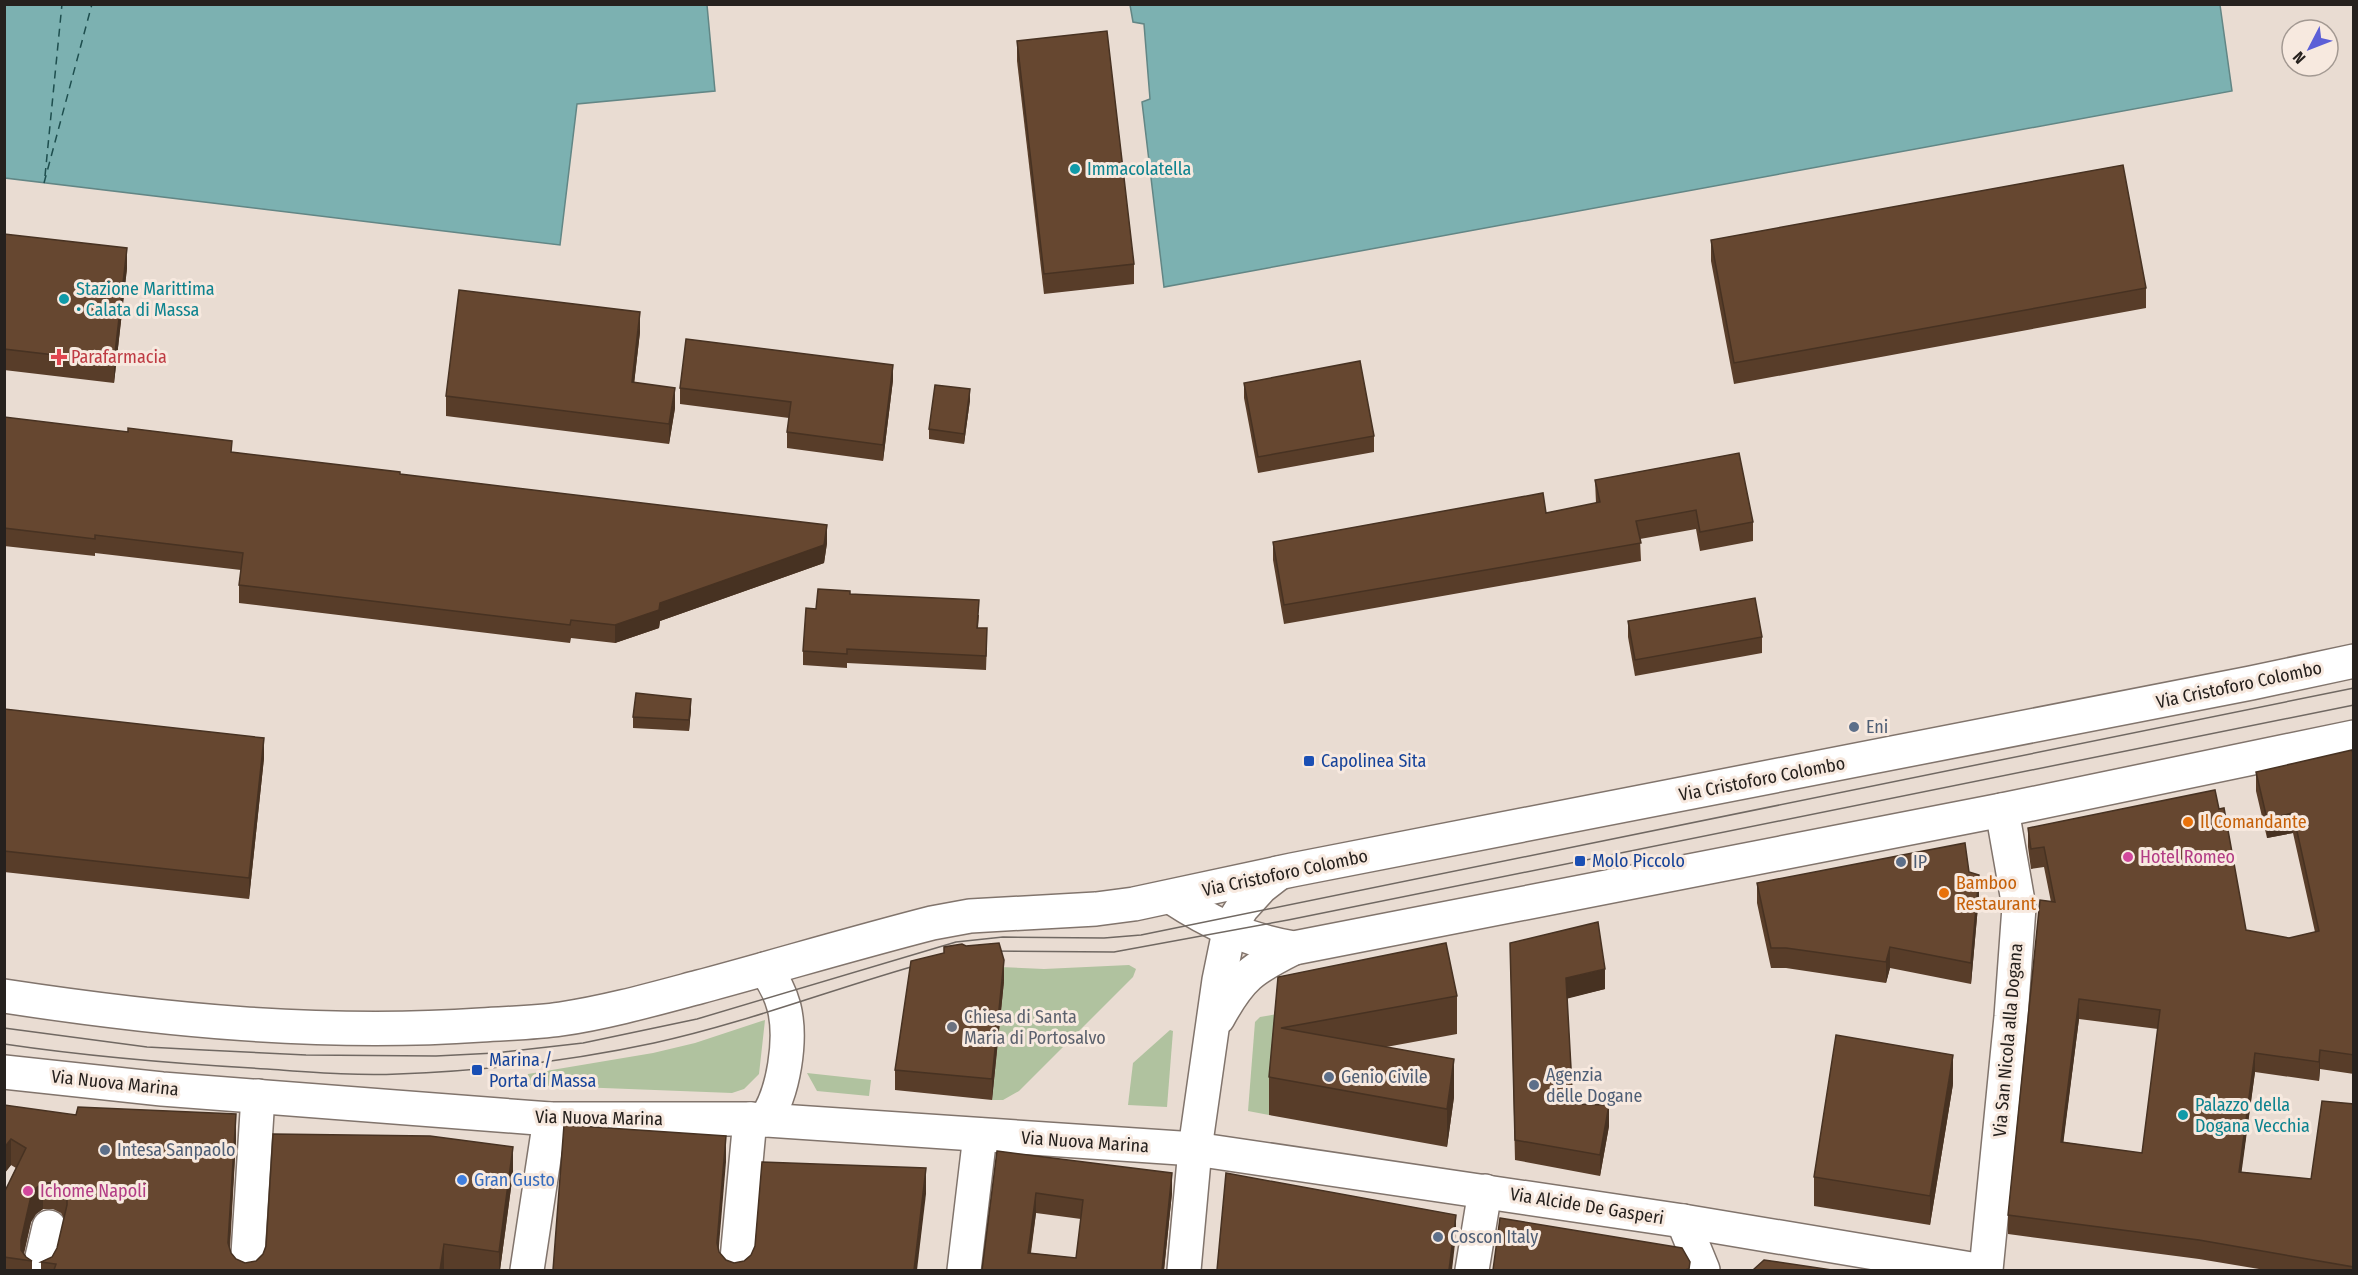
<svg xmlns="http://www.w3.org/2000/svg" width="2358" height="1275" font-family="'Fira Sans Condensed',sans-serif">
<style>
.green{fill:#b0c29f}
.water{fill:#7cb1b1;stroke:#628685;stroke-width:1.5}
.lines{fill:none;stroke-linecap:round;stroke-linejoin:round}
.ferry{stroke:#1e4e4e;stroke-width:1.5;stroke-dasharray:8 6;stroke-linecap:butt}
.minor-casing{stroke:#81746c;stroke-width:36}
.major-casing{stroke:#81746c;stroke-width:36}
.minor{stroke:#fff;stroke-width:33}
.major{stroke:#fff;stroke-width:33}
.tram{stroke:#706862;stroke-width:1.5}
.wall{fill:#583d29;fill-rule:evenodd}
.shaded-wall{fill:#473222}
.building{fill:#664730;stroke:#473222;stroke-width:1.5;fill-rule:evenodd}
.culture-dot{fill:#0f9aa8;stroke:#f7e9df;stroke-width:2}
.health-dot{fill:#e0444e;stroke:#f7e9df;stroke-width:2}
.service-dot{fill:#5c6f8a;stroke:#f7e9df;stroke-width:2}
.transit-dot{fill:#1a4fb4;stroke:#f7e9df;stroke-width:2}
.food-dot{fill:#e8710a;stroke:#f7e9df;stroke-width:2}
.hotel-dot{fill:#d1479c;stroke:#f7e9df;stroke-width:2}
.worship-dot{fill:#6b7280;stroke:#f7e9df;stroke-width:2}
.shop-dot{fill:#3f7fe0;stroke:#f7e9df;stroke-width:2}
.labels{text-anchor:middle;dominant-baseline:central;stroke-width:6;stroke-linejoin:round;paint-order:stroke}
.culture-label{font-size:18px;fill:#0d838f;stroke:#f7e9df;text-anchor:start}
.health-label{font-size:18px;fill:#be3a42;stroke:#f7e9df;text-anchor:start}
.street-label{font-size:18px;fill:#26211e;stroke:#f7e9df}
.service-label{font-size:18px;fill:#4e5e75;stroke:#f7e9df;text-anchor:start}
.transit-label{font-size:18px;fill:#164399;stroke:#f7e9df;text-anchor:start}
.food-label{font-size:18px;fill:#c56008;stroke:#f7e9df;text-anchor:start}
.hotel-label{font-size:18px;fill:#b23c85;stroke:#f7e9df;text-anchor:start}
.worship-label{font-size:18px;fill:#5b616d;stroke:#f7e9df;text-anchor:start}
.shop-label{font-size:18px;fill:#366cbe;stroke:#f7e9df;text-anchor:start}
</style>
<rect width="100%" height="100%" fill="#e9dcd2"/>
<g class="green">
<path d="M1129,965L1136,969L1133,977L1019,1091L1003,1100H992L1004,981L1000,967L1044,969Z"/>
<path d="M1278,1014L1269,1115L1248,1111L1255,1022L1260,1017Z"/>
<path d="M765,1020L759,1074L744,1089L732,1093L526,1085L528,1074L653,1053L695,1043Z"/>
<path d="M1170,1030L1173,1031L1167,1107L1128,1105L1133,1063Z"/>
<path d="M807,1073L871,1080L869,1096L817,1091Z"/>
</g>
<g class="water">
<path d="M5,4L707,5L715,91L577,104L560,245L5,178Z"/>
<path d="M1130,5H2220L2232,91L1164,287L1142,102L1150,99L1144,24L1133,22Z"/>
</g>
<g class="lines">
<g class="ferry">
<path d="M45,176L62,4"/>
<path d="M44,183L92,4"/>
</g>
<defs>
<g id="minor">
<path d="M1218,1018C1241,976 1252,969 1294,948"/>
<path d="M1683,1221L1703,1270"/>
<path d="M39,1270L49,1227"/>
<path d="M247,1270L258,1096"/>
<path d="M527,1270L550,1119"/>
<path d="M736,1270L750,1119"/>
<path d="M964,1270L980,1135"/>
<path d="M1184,1270L1195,1149L1219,980L1227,941L1232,924L1242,908L1261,887L1279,873"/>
<path d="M1472,1270L1485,1191"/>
<path d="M1986,1270L2011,1017L2019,907L2002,810"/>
</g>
<g id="major">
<path d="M1171,897C1209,922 1248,941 1294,948L2002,810L2354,737"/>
<path d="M765,969C774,981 780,992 784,1007C792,1039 784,1093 765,1120"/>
<path d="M4,996C162,1020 322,1036 481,1025C508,1023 535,1023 561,1019C608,1012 654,999 699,987C777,966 854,943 932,923L970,916L1096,909L1134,904L1292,870L2251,683L2354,661"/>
<path d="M4,1072L162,1089L550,1119H750L1195,1149L1683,1221L1977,1270"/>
</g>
</defs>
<use href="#minor" class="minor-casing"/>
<use href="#major" class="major-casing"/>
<use href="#minor" class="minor"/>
<use href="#major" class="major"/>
<g class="tram">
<path d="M984,951L1114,952L1288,920L2354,705"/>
<path d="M4,1028L147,1047L204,1050L306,1055L436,1056L495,1053L583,1043L697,1019L956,942L1003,937L1104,938L1141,935L2354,688"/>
<path d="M4,1044C92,1057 179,1064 267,1069C310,1072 355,1076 398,1074C485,1071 570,1061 654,1043C746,1023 835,988 925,963"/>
</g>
</g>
<g class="wall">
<path d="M1017,41L1134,264V284L1044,294L1017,61Z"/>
<path d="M4,234L127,268L114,383L4,370Z"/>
<path d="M1711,240L2146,288V308L1734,384L1711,261Z"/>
<path d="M640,332L634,383L675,408L669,444L446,416V396Z"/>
<path d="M893,380L883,461L787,448V432L789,418L680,404V388Z"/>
<path d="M1244,383L1374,436V452L1258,473L1244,398Z"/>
<path d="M970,400L964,444L929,439V429Z"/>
<path d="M4,417L232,452L400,474L827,543L824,563L660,621L659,628L615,643L571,638L570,643L239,603V585L241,570L95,553V556L4,546Z"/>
<path d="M1595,480L1753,522V541L1700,551L1696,529L1640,539L1641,561L1284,624L1273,560V542L1546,513L1596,503Z"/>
<path d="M850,594L979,615L978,628L987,642L986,670L847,663V668L803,665V651L816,609Z"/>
<path d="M1628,621L1762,637V653L1635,676L1628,637Z"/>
<path d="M4,709L264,758L249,899L4,872Z"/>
<path d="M691,709L689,731L633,728V717Z"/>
<path d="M2354,757V1074L2320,1069L2319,1081L2255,1072L2241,1172L2311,1179L2354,1104V1270H2265L2199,1259L2008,1234V1215L2051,902L2044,867L2031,869L2028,847V828L2246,930L2289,938L2315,932L2293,833L2267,838L2256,791V772ZM2079,1019L2158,1029L2142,1153L2063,1142Z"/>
<path d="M1969,872L1979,895L1971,984L1890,968L1886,983L1786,968H1771L1757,903V883Z"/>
<path d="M1510,943L1605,989L1567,998L1573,1104L1609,1126L1600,1176L1515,1160Z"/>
<path d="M1278,977L1457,996V1034L1386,1047L1454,1097L1447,1147L1269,1115V1077Z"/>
<path d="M1004,981L992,1100L895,1090V1070Z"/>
<path d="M1953,1084L1930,1225L1814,1206V1177Z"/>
<path d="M4,1105L236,1140L230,1249L231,1253L236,1259L245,1263L256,1261L513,1173L500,1270H41V1262L52,1257L57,1248L64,1218L61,1213L53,1209H43L36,1214L31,1222L24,1254L26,1257L32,1261V1270H4V1193L16,1168L11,1165L4,1174Z"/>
<path d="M997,1151L1172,1193L1164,1270H982ZM1036,1213L1081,1219L1076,1258L1031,1253Z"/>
</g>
<g class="shaded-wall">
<path d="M127,248V268L114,383V362Z"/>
<path d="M640,312V332L632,402V382Z"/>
<path d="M893,365V380L883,461V445Z"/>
<path d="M675,388V408L669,444V424Z"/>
<path d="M970,389V400L964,444V434Z"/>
<path d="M827,525V543L824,563L660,621L659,628L615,643V625Z"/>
<path d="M691,699V709L689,731V720Z"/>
<path d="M264,738V758L249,899V878Z"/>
<path d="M2293,813V833L2267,838V819Z"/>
<path d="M1979,875V895L1971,984V963Z"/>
<path d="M1890,947V968L1886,983V962Z"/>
<path d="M1004,960V981L992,1100V1079Z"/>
<path d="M1605,969V989L1566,999V978Z"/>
<path d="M2079,999V1019L2061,1161V1142Z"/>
<path d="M2320,1050V1069L2319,1081V1062Z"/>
<path d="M2255,1053V1072L2239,1191V1172Z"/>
<path d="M1953,1055V1084L1930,1225V1196Z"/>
<path d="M1454,1059V1097L1447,1147V1109Z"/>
<path d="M1609,1105V1126L1600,1176V1155Z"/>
<path d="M236,1114V1140L228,1269V1243Z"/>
<path d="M726,1136V1162L717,1269V1243Z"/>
<path d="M11,1139V1165L4,1174V1148Z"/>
<path d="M513,1147V1173L500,1270H499V1252Z"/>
<path d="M926,1168V1194L917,1270H914Z"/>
<path d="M1172,1173V1193L1164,1270H1162Z"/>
<path d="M43,1183V1209L36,1214L31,1222L22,1260L21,1240L31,1196L36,1188Z"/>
<path d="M1036,1193V1213L1028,1270V1253Z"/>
<path d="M1456,1215V1235L1452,1270H1449Z"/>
<path d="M444,1244V1270H440Z"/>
</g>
<g class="building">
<path d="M1107,31L1134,264L1044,274L1017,41Z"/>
<path d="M2123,165L2146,288L1734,363L1711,240Z"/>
<path d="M4,234L127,248L114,362L4,349Z"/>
<path d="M459,290L640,312L632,382L675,388L669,424L446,396Z"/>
<path d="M686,339L893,365L883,445L787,432L791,402L680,388Z"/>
<path d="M1360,361L1374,436L1258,457L1244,383Z"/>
<path d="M935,385L970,389L964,434L929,429Z"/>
<path d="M4,417L128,432V428L232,441L231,452L400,472V474L827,525L824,545L660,603L659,610L615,625L571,620L570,625L239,585L243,553L95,535V539L4,528Z"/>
<path d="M1739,453L1753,522L1700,532L1696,510L1636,521L1641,543L1284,605L1273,542L1543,493L1546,513L1600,502L1595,480Z"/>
<path d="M818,589L850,591V594L979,600L977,628H987L986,656L847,649V654L803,651L806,608L816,609Z"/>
<path d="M1755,598L1762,637L1635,660L1628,621Z"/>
<path d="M636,693L691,699L689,720L633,717Z"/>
<path d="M4,709L264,738L249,878L4,851Z"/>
<path d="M2352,750L2354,757V1055L2320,1050L2319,1062L2255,1053L2239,1172L2311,1179L2322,1101L2354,1104V1267L2199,1240L2008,1215L2040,900L2055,902L2044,847L2031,849L2028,828L2215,790L2219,809L2224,808L2246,930L2289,938L2319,931L2293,813L2267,819L2256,772ZM2079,999L2160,1010L2142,1153L2061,1142Z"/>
<path d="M1965,843L1969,872L1979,875L1971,963L1890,947L1886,962L1786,948H1771L1757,883Z"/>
<path d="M1598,922L1605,969L1566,978L1573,1104L1609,1105L1600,1155L1515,1140L1510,943Z"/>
<path d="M999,943L1004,960L992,1079L895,1070L911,961L944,953V947L962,944L966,946Z"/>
<path d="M1446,943L1457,996L1281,1028L1454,1059L1447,1109L1269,1077L1278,977Z"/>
<path d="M1836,1035L1953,1055L1930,1196L1814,1177Z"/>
<path d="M4,1105L76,1115L78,1107L236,1114L228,1243L231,1253L236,1259L245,1263L256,1261L263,1254L266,1246L273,1134L430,1136L513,1147L499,1252L444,1244L440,1270H54L56,1264L41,1262L52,1257L57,1248L67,1205V1195L61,1187L53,1183H43L36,1188L31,1196L21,1240V1250L26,1257L32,1261L4,1257V1193L26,1148L11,1139L4,1148Z"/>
<path d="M564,1125L726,1136L717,1243L719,1252L726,1260L734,1263L744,1261L751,1255L755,1246L762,1162L926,1168L914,1270H553Z"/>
<path d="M997,1151L1172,1173L1162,1270H982ZM1036,1193L1083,1200L1076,1258L1028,1253Z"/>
<path d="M1226,1173L1456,1215L1449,1270H1217Z"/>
<path d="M1500,1218L1682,1248L1690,1262L1689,1269L1685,1270H1493Z"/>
<path d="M1764,1260L1832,1270H1753Z"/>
</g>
<g class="culture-dot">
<circle cx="1075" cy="169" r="6"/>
<circle cx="64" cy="299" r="6"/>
<circle cx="2183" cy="1115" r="6"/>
</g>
<path class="health-dot" d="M56 348h6v6h6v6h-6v6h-6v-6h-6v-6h6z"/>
<g class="service-dot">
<circle cx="1854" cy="727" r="6"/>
<circle cx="1901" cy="862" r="6"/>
<circle cx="1329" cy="1077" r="6"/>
<circle cx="1534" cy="1085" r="6"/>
<circle cx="105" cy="1150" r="6"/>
<circle cx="1438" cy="1237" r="6"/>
</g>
<g class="transit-dot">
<rect x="1303" y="755" width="12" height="12" rx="3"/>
<rect x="1574" y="855" width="12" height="12" rx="3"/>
<rect x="471" y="1064" width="12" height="12" rx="3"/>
</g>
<g class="food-dot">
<circle cx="2188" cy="822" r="6"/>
<circle cx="1944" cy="893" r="6"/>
</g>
<g class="hotel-dot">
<circle cx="2128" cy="857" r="6"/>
<circle cx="28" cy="1191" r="6"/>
</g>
<circle class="worship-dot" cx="952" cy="1027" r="6"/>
<circle class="shop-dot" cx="462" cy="1180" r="6"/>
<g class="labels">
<g class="culture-label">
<text x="1087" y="169">Immacolatella</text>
<text x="76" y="289">Stazione Marittima<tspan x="76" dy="21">• Calata di Massa</tspan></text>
<text x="2195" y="1105">Palazzo della<tspan x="2195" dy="21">Dogana Vecchia</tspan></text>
</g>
<g class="health-label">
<text x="71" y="357">Parafarmacia</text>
</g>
<g class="street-label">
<text transform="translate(2239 685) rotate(-12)">Via Cristoforo Colombo</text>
<text transform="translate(1762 779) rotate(-11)">Via Cristoforo Colombo</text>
<text transform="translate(1285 873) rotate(-12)">Via Cristoforo Colombo</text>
<text transform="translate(2008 1040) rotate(-85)">Via San Nicola alla Dogana</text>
<text transform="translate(115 1083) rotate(6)">Via Nuova Marina</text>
<text transform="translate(599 1118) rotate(1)">Via Nuova Marina</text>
<text transform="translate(1085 1142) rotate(4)">Via Nuova Marina</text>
<text transform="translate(1587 1206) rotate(9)">Via Alcide De Gasperi</text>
</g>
<g class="service-label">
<text x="1866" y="727">Eni</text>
<text x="1913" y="862">IP</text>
<text x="1546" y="1075">Agenzia<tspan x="1546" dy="21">delle Dogane</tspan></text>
<text x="1341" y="1077">Genio Civile</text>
<text x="117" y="1150">Intesa Sanpaolo</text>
<text x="1450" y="1237">Coscon Italy</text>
</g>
<g class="transit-label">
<text x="1321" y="761">Capolinea Sita</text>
<text x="1592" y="861">Molo Piccolo</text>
<text x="489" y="1060">Marina /<tspan x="489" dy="21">Porta di Massa</tspan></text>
</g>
<g class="food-label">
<text x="2200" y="822">Il Comandante</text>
<text x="1956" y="883">Bamboo<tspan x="1956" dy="21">Restaurant</tspan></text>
</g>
<g class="hotel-label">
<text x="2140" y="857">Hotel Romeo</text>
<text x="40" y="1191">Ichome Napoli</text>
</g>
<g class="worship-label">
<text x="964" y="1017">Chiesa di Santa<tspan x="964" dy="21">Maria di Portosalvo</tspan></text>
</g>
<g class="shop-label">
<text x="474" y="1180">Gran Gusto</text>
</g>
</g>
<rect width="2358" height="1275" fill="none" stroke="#26211e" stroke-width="12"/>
<g transform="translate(2310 48) rotate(228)"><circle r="28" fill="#f7e9df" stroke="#a39992" stroke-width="1.5"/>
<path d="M0-4.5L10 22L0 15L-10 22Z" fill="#5c5fd7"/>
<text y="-9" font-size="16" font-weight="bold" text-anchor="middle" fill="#26211e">N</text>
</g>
</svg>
